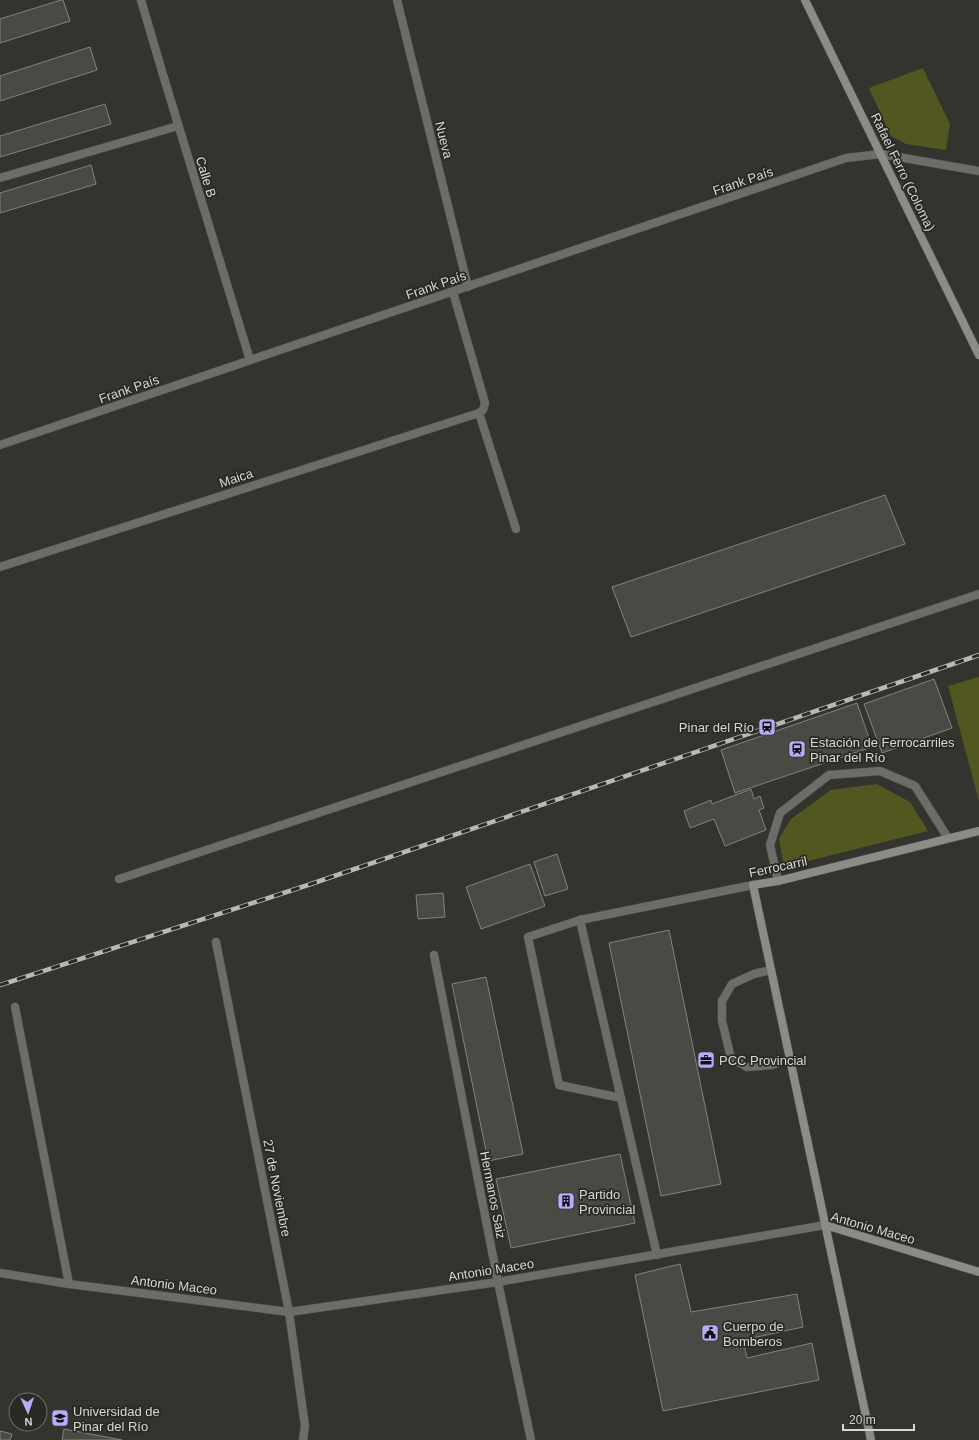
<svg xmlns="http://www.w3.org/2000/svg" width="979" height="1440" font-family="Arial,sans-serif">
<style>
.green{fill:#525720}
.building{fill:#494a43;stroke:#82837c}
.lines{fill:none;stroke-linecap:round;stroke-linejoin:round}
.service-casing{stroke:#50514c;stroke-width:9}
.minor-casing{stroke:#50514c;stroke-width:9}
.tertiary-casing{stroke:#50514c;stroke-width:9}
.secondary-casing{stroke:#50514c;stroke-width:9}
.service{stroke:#6c6c69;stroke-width:8}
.minor{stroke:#6c6c69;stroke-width:8}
.tertiary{stroke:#6c6c69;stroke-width:8}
.secondary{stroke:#8b8c87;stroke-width:8}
.rail-casing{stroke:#b8b9b5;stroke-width:4.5}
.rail{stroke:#292a24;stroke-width:3;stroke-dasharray:9;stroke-linecap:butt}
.labels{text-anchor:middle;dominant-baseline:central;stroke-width:3.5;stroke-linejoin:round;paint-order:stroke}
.street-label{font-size:13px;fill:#d6d7d3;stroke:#292a24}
.poi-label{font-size:13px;fill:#d6d7d3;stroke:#292a24;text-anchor:start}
</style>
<rect width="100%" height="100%" fill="#33342e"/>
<g class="green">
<path d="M923,68L950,124L946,150L906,144L891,136L869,88Z"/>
<path d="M979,677V801L948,686Z"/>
<path d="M877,784L910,802L928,831L784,867L779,839L791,819L831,790Z"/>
</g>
<g class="building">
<path d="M61,0H63L70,21L0,43V19Z"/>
<path d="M90,47L97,70L0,101V76Z"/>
<path d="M105,104L111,124L0,157V136Z"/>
<path d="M91,165L96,184L0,213V193Z"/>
<path d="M885,495L905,544L631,637L612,587Z"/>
<path d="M934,679L952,728L882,753L864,704Z"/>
<path d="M857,703L872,747L735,793L721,750Z"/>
<path d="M751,789L754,799L760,796L764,808L759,810L766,830L725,846L714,819L690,828L684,811L711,800L712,804Z"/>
<path d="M557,854L568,889L545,896L534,862Z"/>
<path d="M530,864L545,906L481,929L466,887Z"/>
<path d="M443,893L445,917L418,919L416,895Z"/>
<path d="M669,930L721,1184L661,1196L609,943Z"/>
<path d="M486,977L523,1154L488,1161L452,984Z"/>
<path d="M620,1154L635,1223L511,1248L496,1179Z"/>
<path d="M680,1264L691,1312L797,1294L803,1327L743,1340L747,1358L812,1343L819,1380L663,1411L635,1275Z"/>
<path d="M64,1429L122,1440H62Z"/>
<path d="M0,1431L12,1434L10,1440H0Z"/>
</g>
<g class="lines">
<defs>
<g id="service">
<path d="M0,178L178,126"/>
<path d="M479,413L516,529"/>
<path d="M119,879L979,594"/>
<path d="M778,881L770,845L780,813L829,775L880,771L915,786L948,838"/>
<path d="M771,970L754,974L732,984L722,1001V1021L731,1058L747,1067L772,1065L790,1059"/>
<path d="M621,1098L559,1085L528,937L580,920L657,1255"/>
</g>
<g id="minor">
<path d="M141,0L164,78L250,360"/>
<path d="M397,0L468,287"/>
<path d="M0,445L846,158L881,154"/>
<path d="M0,567L479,413L483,410L485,403L453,292"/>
<path d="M580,920L753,885"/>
<path d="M216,942L289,1312L305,1426L303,1440"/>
<path d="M434,955L498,1282L531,1440"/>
<path d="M15,1007L69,1284"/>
</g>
<g id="tertiary">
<path d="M881,154L979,171"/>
<path d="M0,1273L69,1284L289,1312L498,1282L825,1225"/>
</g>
<g id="secondary">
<path d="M805,0L979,355"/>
<path d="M825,1225L979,1272"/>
<path d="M871,1440L753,885L778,881L979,831"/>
</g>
</defs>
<use href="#service" class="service-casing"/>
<use href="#minor" class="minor-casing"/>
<use href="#tertiary" class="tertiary-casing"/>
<use href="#secondary" class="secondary-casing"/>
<use href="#service" class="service"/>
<use href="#minor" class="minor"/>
<use href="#tertiary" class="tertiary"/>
<use href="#secondary" class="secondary"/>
<defs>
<path id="rail" d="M0,985L308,885L979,655"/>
</defs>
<use href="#rail" class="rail-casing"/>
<use href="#rail" class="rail"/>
</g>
<defs>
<symbol id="station-square" viewBox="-11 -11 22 22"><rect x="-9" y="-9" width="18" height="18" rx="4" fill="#bbaaf6" stroke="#292a24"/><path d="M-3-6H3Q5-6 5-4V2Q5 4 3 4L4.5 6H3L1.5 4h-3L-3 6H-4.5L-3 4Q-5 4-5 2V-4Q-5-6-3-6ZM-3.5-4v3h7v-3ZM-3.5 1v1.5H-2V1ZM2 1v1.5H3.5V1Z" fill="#111"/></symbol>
<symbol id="office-square" viewBox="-11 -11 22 22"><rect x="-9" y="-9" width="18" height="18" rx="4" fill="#bbaaf6" stroke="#292a24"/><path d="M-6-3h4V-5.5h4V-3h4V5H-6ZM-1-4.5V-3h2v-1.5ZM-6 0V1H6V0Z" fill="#111"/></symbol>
<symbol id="building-square" viewBox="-11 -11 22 22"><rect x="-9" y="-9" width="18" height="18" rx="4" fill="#bbaaf6" stroke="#292a24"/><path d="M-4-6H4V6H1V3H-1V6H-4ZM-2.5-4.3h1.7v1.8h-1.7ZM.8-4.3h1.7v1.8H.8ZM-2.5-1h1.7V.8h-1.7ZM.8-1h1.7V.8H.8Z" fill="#111"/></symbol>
<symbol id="civic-square" viewBox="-11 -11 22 22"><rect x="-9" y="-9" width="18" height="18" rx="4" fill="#bbaaf6" stroke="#292a24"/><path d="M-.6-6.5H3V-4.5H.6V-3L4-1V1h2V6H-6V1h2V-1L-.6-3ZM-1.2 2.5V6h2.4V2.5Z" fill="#111"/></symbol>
<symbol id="university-square" viewBox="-11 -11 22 22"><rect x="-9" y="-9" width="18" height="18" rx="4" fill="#bbaaf6" stroke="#292a24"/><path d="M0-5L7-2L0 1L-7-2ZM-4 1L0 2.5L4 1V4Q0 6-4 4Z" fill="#111"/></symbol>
</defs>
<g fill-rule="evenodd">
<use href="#station-square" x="757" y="717" width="20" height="20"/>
<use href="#station-square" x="787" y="739" width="20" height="20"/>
<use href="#office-square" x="696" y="1050" width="20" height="20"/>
<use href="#building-square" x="556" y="1191" width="20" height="20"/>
<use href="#civic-square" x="700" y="1323" width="20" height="20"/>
<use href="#university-square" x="50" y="1408" width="20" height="20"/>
</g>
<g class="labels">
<g class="street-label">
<text transform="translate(444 140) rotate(76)">Nueva</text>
<text transform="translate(903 172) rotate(64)">Rafael Ferro (Coloma)</text>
<text transform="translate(206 177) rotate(73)">Calle B</text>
<text transform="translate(743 181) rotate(-19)">Frank País</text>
<text transform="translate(436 285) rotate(-19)">Frank País</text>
<text transform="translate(129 389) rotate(-19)">Frank País</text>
<text transform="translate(236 478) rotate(-18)">Maica</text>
<text transform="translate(778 867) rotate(-12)">Ferrocarril</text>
<text transform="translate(277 1188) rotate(79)">27 de Noviembre</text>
<text transform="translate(493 1195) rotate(79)">Hermanos Saiz</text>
<text transform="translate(873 1228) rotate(16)">Antonio Maceo</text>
<text transform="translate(491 1270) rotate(-9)">Antonio Maceo</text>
<text transform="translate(174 1285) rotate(7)">Antonio Maceo</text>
</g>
<g class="poi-label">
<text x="754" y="727" text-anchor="end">Pinar del Río</text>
<text x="810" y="742">Estación de Ferrocarriles<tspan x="810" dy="15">Pinar del Río</tspan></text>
<text x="719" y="1060">PCC Provincial</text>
<text x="579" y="1194">Partido<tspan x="579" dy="15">Provincial</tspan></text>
<text x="723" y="1326">Cuerpo de<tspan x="723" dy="15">Bomberos</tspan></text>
<text x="73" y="1411">Universidad de<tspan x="73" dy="15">Pinar del Río</tspan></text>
</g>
</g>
<g transform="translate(28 1412) rotate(177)"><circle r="19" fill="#292a24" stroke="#6e6f6a"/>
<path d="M0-3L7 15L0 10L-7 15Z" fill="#bbaaf6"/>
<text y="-6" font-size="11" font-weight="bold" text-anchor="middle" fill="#d6d7d3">N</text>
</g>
<path d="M843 1424v6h71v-6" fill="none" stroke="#d6d7d3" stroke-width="2"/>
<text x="849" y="1424" font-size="12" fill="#d6d7d3" stroke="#292a24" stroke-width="3" paint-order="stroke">20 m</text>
</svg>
